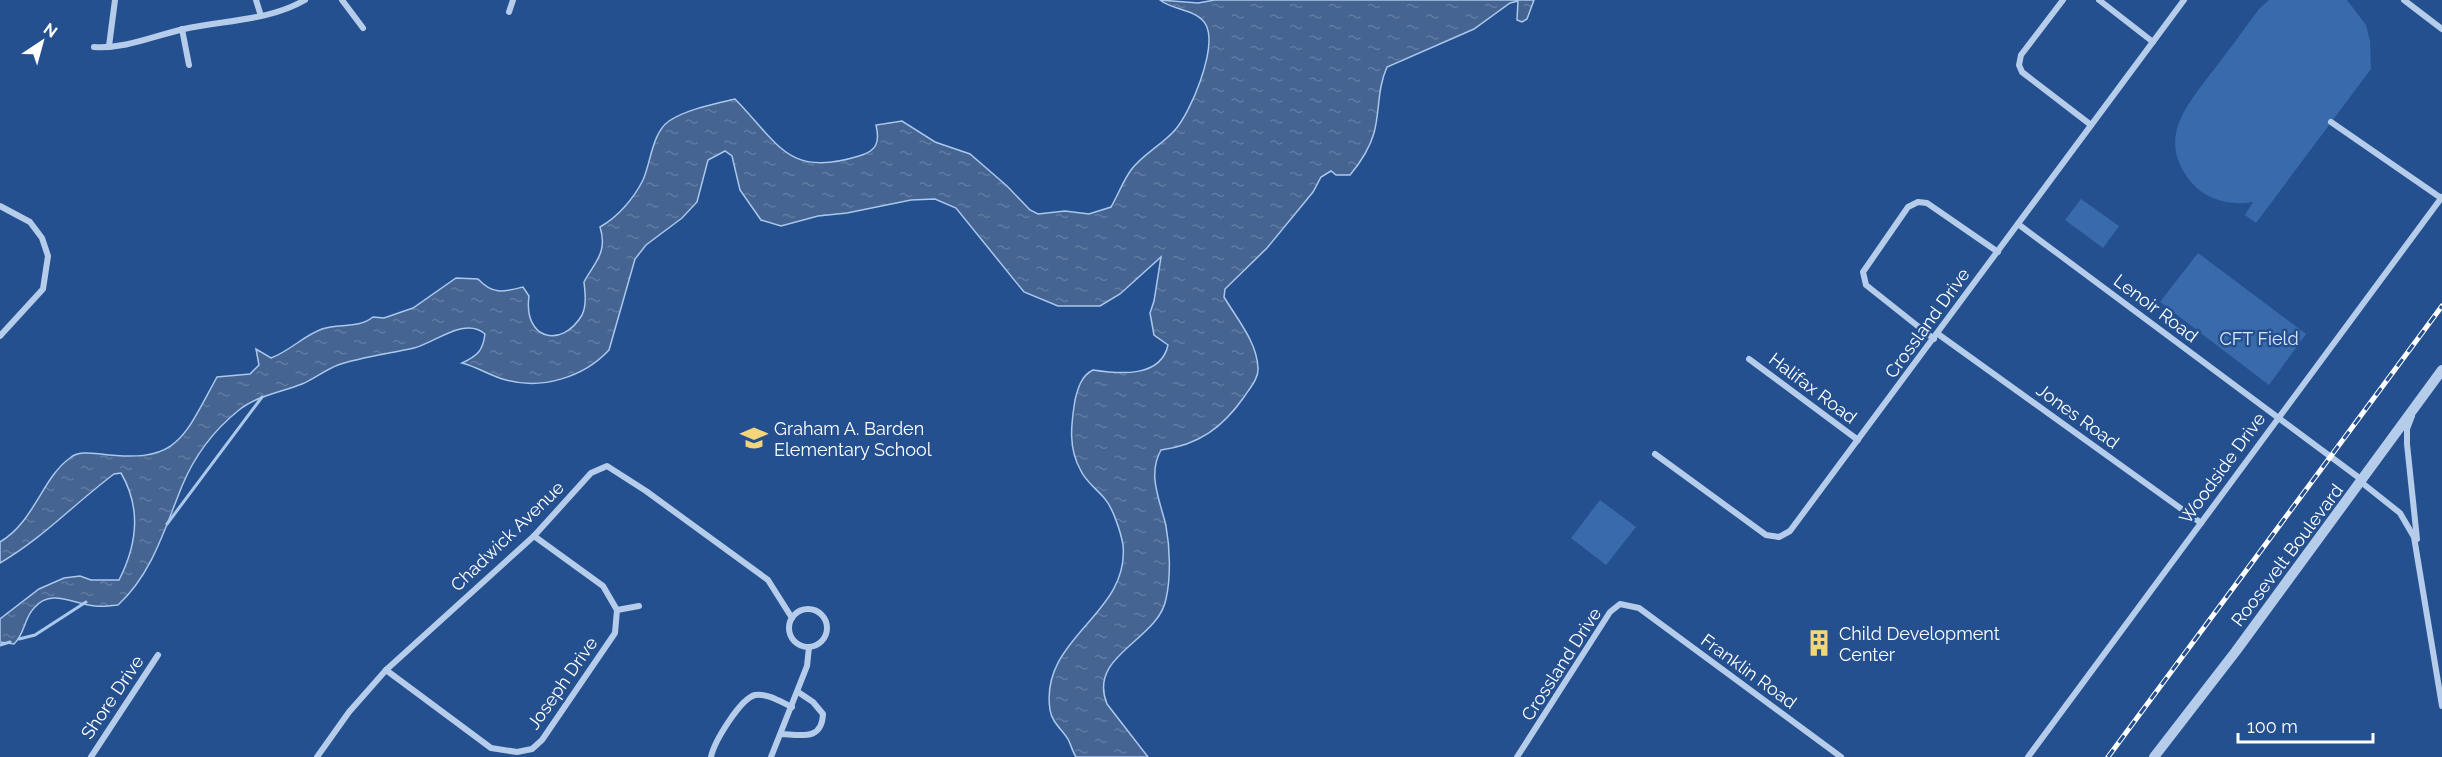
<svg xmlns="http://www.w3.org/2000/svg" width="2442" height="757" font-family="Raleway,sans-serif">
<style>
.park{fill:#396aac}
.water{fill:url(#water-ripples);stroke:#aac7ec;stroke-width:1.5}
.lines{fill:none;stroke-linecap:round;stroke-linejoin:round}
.stream{stroke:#aac7ec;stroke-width:3}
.minor{stroke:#b5cceb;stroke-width:6}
.tertiary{stroke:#b5cceb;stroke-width:10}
.rail-casing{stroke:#fff;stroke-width:5}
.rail{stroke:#25508f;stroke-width:3;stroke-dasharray:9;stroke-linecap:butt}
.labels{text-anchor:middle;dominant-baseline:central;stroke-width:5;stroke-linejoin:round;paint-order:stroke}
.street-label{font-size:18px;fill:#fff;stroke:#25508f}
.park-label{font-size:18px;fill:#dae7f9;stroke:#25508f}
.poi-label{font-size:18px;fill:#fff;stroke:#25508f;text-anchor:start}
</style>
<defs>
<pattern id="water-ripples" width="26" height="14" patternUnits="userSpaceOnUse" patternTransform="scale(1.5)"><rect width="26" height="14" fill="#456491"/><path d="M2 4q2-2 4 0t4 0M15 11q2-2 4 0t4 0" fill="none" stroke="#617ba2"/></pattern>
</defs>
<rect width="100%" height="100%" fill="#25508f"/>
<g class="park">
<path d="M2269,0H2347L2366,25L2370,41L2371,69L2256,223L2245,215L2253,202C2230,206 2206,200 2191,182C2155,138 2188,104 2215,68C2230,49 2244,29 2259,9Z"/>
<path d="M2081,199L2119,226L2103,248L2065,220Z"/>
<path d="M2198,253L2306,334L2269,385L2160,302Z"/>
<path d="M1600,500L1636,527L1606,565L1571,538Z"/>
</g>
<path class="water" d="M1160,0L1198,3L1215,0H1534L1527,19L1522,22L1517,20L1518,1L1510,3L1474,29L1387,67C1377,89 1380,111 1374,133C1370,147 1360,163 1350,175H1336L1331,171L1321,177L1313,192L1267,248L1225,289L1224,297C1237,319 1257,342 1258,368C1259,378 1250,388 1244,397C1223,427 1199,445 1161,450C1147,475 1160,500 1166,526C1170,548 1171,577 1166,599C1158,641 1087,655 1107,704L1148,757H1076C1073,752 1071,746 1069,741C1063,730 1052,723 1050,710C1039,637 1130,615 1123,545C1121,533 1113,508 1105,499C1097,489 1086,482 1081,471C1068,448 1071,425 1075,400C1078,388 1081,376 1093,370C1119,374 1161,378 1168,345L1154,335L1150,313L1154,301L1161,257L1120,294L1100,306H1058L1024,292L956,208L935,199L911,200L847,213L818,216L781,226L761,220L740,190L732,156L725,151L708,160L697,202L682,218L646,245L635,259L609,350C584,377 542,390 506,380C490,376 478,367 462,363C477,356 483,351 485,334C465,316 435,343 414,348C392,353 357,358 338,365C325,370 314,379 302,384C282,392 256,396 239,410C214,430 194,457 182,486C165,528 152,574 118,605C110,606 102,607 95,606C73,604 51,588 34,608C24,618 25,634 14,644L0,642V619L39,589L64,578L80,576L91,580H119C137,545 142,509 121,473L114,474C74,504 43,538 0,563V542C35,521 42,478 70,458C78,451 91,453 101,454C178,464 183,439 217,377L250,374L259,365L256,349L271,358C290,351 303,336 322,329C339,323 358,329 373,317L384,318L413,308L456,278L478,279C493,295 503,292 523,287L529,296C523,340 562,349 582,315C587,305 585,292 584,282C595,262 608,252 600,227C618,217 634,198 643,180C651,162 652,133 669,121C687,109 715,104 735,99C779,144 788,178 859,156C877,151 880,142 876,125L902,121L935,142L970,154L1007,186L1030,210L1038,214L1065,211L1089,214L1111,207C1118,195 1123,181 1131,170C1143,154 1162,145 1175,130C1191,112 1216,51 1207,27C1200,9 1173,11 1160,0Z"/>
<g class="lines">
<g class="stream">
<path d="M167,524L262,397"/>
<path d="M19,639L35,635L86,602"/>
<path d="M0,645L10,642"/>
</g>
<g class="minor">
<path d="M256,0L261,16"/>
<path d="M342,0L363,28"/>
<path d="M2063,0L2021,55L2019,65L2022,72L2091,125"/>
<path d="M2099,0L2153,42"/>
<path d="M2404,0L2442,29"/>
<path d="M509,12L513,0"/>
<path d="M182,29L189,65"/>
<path d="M109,46L115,0"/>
<path d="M94,47C126,49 153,36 184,29C224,20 269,21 305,0"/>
<path d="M2331,122L2441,198"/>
<path d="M0,206L30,222L42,238L48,256L43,289L0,336"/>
<path d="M2018,224L2362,480"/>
<path d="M1938,334L2201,523"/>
<path d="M1934,339L1866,285L1863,272L1908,207L1918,202L1927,203L1998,252"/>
<path d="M1749,359L1858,440"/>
<path d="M2412,416L2407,429V444L2417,539"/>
<path d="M1655,454L1766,535L1779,537L1790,531L2184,0"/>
<path d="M2361,482L2400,513L2414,537L2442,706"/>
<circle cx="808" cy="628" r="19"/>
<path d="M617,610L639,606"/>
<path d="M386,670L491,748L517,752L532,749L542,740L615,633L617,610L603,586L534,536"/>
<path d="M781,734C801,735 822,741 823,714L813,702L798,692"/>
<path d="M91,757L158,655"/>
<path d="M317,757L349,712L386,670L534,536L591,473L607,466L646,491L768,580L792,618"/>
<path d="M711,757C714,742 740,699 755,695C767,693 781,702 792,707"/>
<path d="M771,757L807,666L809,647"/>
<path d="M1517,757L1610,612L1620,604L1639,608L1841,757"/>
<path d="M2028,757L2442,197"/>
</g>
<path class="tertiary" d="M2154,757L2236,651L2442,370"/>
<defs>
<path id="rail" d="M2108,757L2442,306"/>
</defs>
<use href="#rail" class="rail-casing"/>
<use href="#rail" class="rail"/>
</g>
<defs>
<symbol id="school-bare" viewBox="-9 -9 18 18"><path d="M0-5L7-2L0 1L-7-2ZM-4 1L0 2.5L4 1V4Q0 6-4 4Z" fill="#f5d57a" stroke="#25508f" stroke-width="2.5" paint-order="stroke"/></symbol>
<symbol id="building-bare" viewBox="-9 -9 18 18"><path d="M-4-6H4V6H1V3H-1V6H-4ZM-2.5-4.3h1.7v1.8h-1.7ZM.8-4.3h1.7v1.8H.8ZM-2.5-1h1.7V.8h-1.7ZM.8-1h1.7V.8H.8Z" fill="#f5d57a" stroke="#25508f" stroke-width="2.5" paint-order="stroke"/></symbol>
</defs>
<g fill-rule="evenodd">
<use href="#school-bare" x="735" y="419" width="38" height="38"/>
<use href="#building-bare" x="1800" y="624" width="38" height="38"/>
</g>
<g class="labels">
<g class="street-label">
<text transform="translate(2156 308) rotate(37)">Lenoir Road</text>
<text transform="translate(1927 323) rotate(-54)">Crossland Drive</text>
<text transform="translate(1813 388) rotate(37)">Halifax Road</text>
<text transform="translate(2078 416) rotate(36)">Jones Road</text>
<text transform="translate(2222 468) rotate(-54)">Woodside Drive</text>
<text transform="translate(507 536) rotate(-44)">Chadwick Avenue</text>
<text transform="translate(2287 555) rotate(-53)">Roosevelt Boulevard</text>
<text transform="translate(1561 664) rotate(-57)">Crossland Drive</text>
<text transform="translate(1749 671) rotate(36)">Franklin Road</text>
<text transform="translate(562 683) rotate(-55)">Joseph Drive</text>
<text transform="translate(112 697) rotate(-56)">Shore Drive</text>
</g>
<g class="park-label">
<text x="2259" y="338">CFT Field</text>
</g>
<g class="poi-label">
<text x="774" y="428">Graham A. Barden<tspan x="774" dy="21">Elementary School</tspan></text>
<text x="1839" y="633">Child Development<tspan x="1839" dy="21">Center</tspan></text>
</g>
</g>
<g transform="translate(42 42) rotate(36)" stroke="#25508f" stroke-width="4.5" paint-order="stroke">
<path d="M0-4.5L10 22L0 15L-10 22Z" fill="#ffffff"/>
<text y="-9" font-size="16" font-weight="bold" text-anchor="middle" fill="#ffffff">N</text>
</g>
<path d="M2238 733v9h135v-9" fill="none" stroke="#ffffff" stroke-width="3"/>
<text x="2247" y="733" font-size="18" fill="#ffffff" stroke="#25508f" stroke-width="4.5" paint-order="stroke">100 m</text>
</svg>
